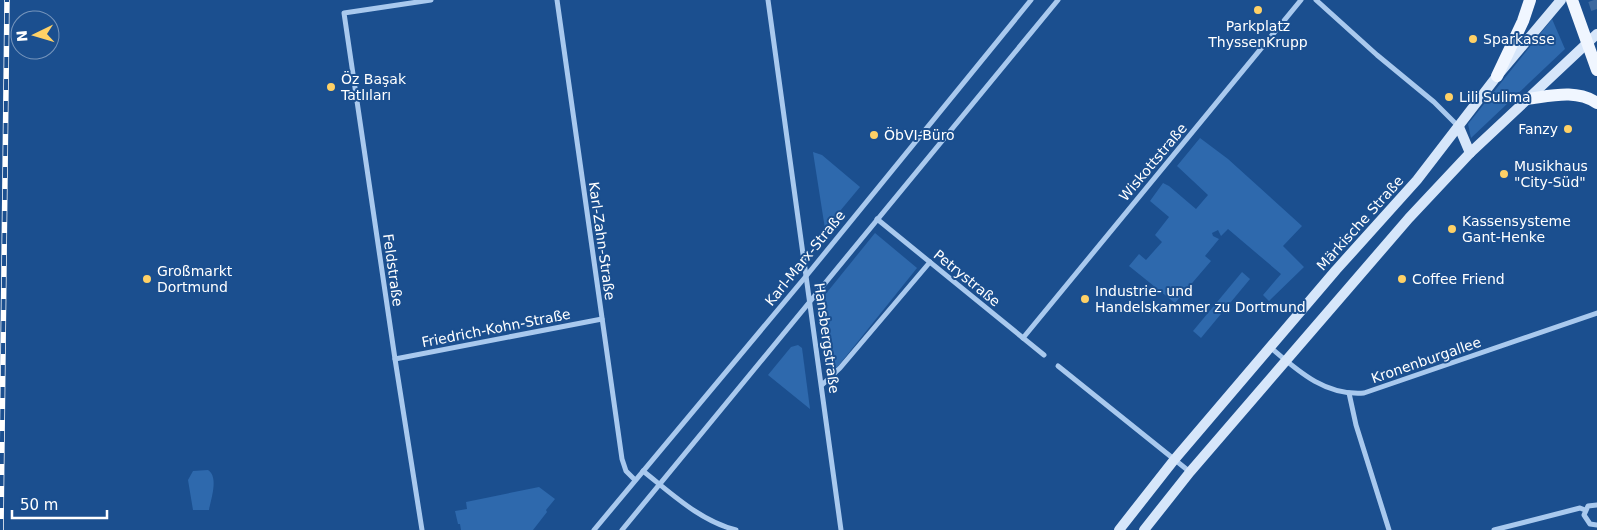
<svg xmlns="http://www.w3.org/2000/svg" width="1597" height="530" font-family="'DejaVu Sans',sans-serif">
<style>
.green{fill:#2e69ad}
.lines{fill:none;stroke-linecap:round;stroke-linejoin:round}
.primary-tunnel{stroke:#3d69a0;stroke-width:12;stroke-dasharray:12 6;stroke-linecap:butt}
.street{stroke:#a9c9ee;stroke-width:5}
.secondary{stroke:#d6e6fa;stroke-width:10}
.primary{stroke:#f0f6ff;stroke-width:12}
.rail-casing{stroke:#fff;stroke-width:5.5}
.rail{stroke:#1b4f8f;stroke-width:4;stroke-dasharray:11;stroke-linecap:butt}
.poi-dot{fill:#ffd166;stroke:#1b4f8f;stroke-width:2}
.labels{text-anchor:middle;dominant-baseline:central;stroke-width:4;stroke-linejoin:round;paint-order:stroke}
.poi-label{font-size:14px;fill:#fff;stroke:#1b4f8f;text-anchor:start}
.street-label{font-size:14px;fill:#fff;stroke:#1b4f8f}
</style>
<rect width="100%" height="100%" fill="#1b4f8f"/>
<g class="green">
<path d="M1552,19L1565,49L1471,138L1468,124Z"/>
<path d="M1200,138L1228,159L1302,226L1283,246L1304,267L1269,301L1263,295L1281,274L1228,229L1221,236L1218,230L1212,233L1213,236L1219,239L1205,256L1211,261L1175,303L1129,266L1139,254L1146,260L1162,242L1155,235L1169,217L1150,201L1163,183L1169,186L1196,209L1208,195L1177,166Z"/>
<path d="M813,152L822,155L860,187L825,229Z"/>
<path d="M875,233L917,268L835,370H830L827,368L818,305L820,301Z"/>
<path d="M1242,272L1250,279L1201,338L1193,331Z"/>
<path d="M798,345L802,348L810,409L768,375L791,347Z"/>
<path d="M208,470C219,477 211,499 209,510H193L188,480L193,471Z"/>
<path d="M539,487L555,499L546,510L547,512L533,530H461L460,524H458L455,511L467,509L466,502Z"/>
</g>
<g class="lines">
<path class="primary-tunnel" d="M1594,0L1597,9"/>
<g class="street">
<path d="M557,0L622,459L626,471L635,480"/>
<path d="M768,0L841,530"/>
<path d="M1316,0L1377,55L1434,102L1459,127"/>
<path d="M877,219L1044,355"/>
<path d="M1023,338L1301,0"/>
<path d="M1270,347C1298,371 1325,396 1364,393L1597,313"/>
<path d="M395,359L602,319"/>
<path d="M1058,366L1190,472"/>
<path d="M822,385L840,368L930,262"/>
<path d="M1349,393L1356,425L1389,530"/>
<path d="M643,471C671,493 700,521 736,530"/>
<path d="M1597,505L1588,506L1584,515L1590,524L1597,525"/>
<path d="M422,530L395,359L344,13L431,0"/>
<path d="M594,530L807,275L1031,0"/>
<path d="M622,530L1058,0"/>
<path d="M1494,530L1580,508L1585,510"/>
</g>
<g class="secondary">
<path d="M1459,127L1470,153"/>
<path d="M1119,530L1174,460L1336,270L1417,180L1497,76L1561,0"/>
<path d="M1144,530L1190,472L1409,218L1470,153L1597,34"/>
</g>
<g class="primary">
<path d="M1572,0L1597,70"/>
<path d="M1497,76L1523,21L1530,0"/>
<path d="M1527,99C1551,96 1576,89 1597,103"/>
</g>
<defs>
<path id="rail" d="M1,530L7,0"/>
</defs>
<use href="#rail" class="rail-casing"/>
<use href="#rail" class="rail"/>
</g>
<g class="poi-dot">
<circle cx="1258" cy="10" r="5"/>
<circle cx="1473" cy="39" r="5"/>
<circle cx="331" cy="87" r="5"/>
<circle cx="1449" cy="97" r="5"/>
<circle cx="1568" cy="129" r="5"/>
<circle cx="874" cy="135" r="5"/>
<circle cx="1504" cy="174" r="5"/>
<circle cx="1452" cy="229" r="5"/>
<circle cx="147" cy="279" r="5"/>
<circle cx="1402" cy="279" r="5"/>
<circle cx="1085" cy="299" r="5"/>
</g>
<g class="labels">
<g class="poi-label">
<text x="1258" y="26" text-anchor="middle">Parkplatz<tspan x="1258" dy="16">ThyssenKrupp</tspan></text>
<text x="1483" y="39">Sparkasse</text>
<text x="341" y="79">Öz Başak<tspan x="341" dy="16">Tatlıları</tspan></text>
<text x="1459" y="97">Lili Sulima</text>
<text x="1558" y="129" text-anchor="end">Fanzy</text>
<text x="884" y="135">ÖbVI-Büro</text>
<text x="1514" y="166">Musikhaus<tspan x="1514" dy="16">"City-Süd"</tspan></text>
<text x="1462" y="221">Kassensysteme<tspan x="1462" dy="16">Gant-Henke</tspan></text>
<text x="157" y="271">Großmarkt<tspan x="157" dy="16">Dortmund</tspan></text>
<text x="1412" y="279">Coffee Friend</text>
<text x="1095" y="291">Industrie- und<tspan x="1095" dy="16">Handelskammer zu Dortmund</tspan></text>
</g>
<g class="street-label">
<text transform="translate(1153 162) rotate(-50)">Wiskottstraße</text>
<text transform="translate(1360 223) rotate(-48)">Märkische Straße</text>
<text transform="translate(602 241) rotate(82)">Karl-Zahn-Straße</text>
<text transform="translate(805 258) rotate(-51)">Karl-Marx-Straße</text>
<text transform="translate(393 270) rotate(82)">Feldstraße</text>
<text transform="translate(967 278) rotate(39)">Petrystraße</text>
<text transform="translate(496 328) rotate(-11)">Friedrich-Kohn-Straße</text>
<text transform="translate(827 338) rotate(82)">Hansbergstraße</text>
<text transform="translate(1426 360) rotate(-19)">Kronenburgallee</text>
</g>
</g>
<g transform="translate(35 35) rotate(265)"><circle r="24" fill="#1b4f8f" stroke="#7695bc"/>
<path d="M0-4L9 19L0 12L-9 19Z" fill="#ffd166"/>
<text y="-8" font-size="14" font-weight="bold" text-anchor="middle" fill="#ffffff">N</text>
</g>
<path d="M12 510v8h95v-8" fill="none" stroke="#ffffff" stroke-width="2.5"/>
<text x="20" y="510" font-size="15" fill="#ffffff" stroke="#1b4f8f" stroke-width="4" paint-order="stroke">50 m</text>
</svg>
